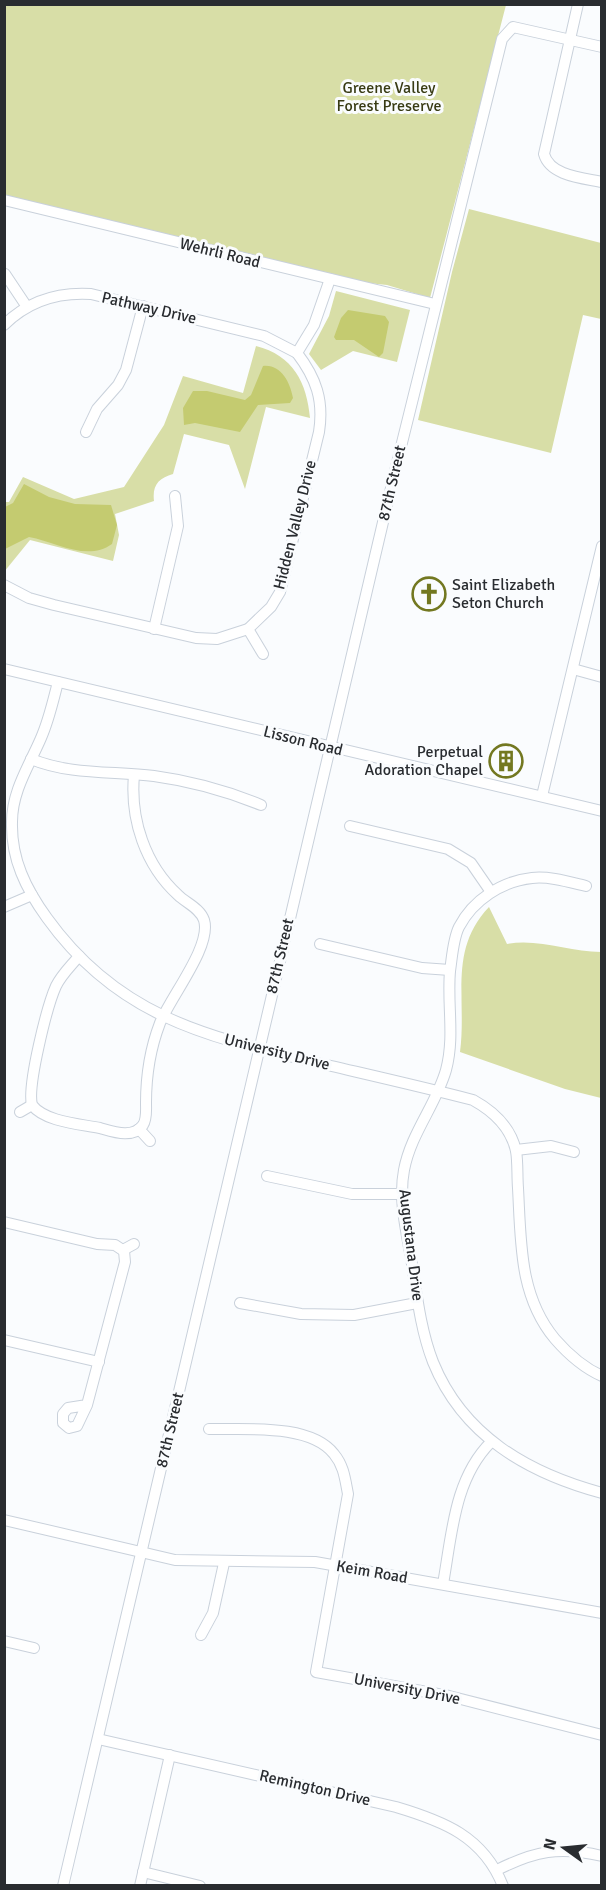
<svg xmlns="http://www.w3.org/2000/svg" width="606" height="1890" font-family="Signika,sans-serif">
<style>
.green{fill:#d8dea7}
.water{fill:#c4cb70}
.lines{fill:none;stroke-linecap:round;stroke-linejoin:round}
.minor-casing{stroke:#c9d1db;stroke-width:12}
.minor{stroke:#fff;stroke-width:10}
.labels{text-anchor:middle;dominant-baseline:central;stroke-width:6;stroke-linejoin:round;paint-order:stroke}
.park-label{font-size:16px;fill:#383b14;stroke:#fafcfe}
.street-label{font-size:16px;fill:#292c30;stroke:#fafcfe}
.poi-label{font-size:16px;fill:#292c30;stroke:#fafcfe;text-anchor:start}
</style>
<rect width="100%" height="100%" fill="#fafcfe"/>
<g class="green">
<path d="M5,5H506L430,298L387,285L330,279L5,200Z"/>
<path d="M469,209L601,243V319L583,315L551,453L418,420L452,272Z"/>
<path d="M336,291L410,310L397,362L353,351L321,370L309,354L329,316Z"/>
<path d="M256,346C293,355 307,383 310,418L266,407L245,489L229,445L184,434L173,474C159,478 152,485 154,501L115,514L119,535L113,561L30,540L4,572V502H9L23,477L74,499L124,487L164,425L183,376L243,393Z"/>
<path d="M489,907L507,944C538,938 570,952 601,952V1098L565,1089L460,1052C467,999 448,950 489,907Z"/>
</g>
<g class="water">
<path d="M348,310L385,316L389,322L383,353L379,357L354,340H336L334,337L341,318Z"/>
<path d="M263,366C281,364 290,382 293,398L290,403L258,405L240,432L195,423L184,425L183,408L193,391H207L245,400L251,395Z"/>
<path d="M24,484L49,497L75,504L111,505L117,525L112,544C87,562 56,542 29,537L5,549V507L13,503Z"/>
</g>
<g class="lines">
<defs>
<g id="minor">
<path d="M578,4L544,154C550,176 583,178 602,182"/>
<path d="M4,200L435,304"/>
<path d="M5,274L27,307"/>
<path d="M4,325C28,301 58,292 91,294L264,336L297,353"/>
<path d="M86,432L97,409L118,385L126,370L143,306"/>
<path d="M4,585L29,598L54,605L196,638L217,639L248,629L271,607L280,592L319,432C324,400 316,378 297,353L314,325L330,279"/>
<path d="M154,629L178,526L175,496"/>
<path d="M248,629L263,654"/>
<path d="M4,669L602,811"/>
<path d="M573,669L602,677"/>
<path d="M58,682C53,701 49,720 41,738C29,766 12,791 12,822C11,859 26,889 47,918C116,1014 202,1036 310,1061C365,1074 419,1086 473,1100C493,1111 511,1128 516,1151C518,1162 517,1176 518,1188C521,1242 519,1296 555,1339C568,1354 584,1368 602,1376"/>
<path d="M31,759C70,775 112,771 154,776C191,781 227,791 261,805"/>
<path d="M542,796L602,546"/>
<path d="M350,826L448,849L471,863L491,892"/>
<path d="M586,886C569,882 549,876 532,878C502,881 473,900 459,927C453,939 452,958 450,971C447,1005 455,1036 446,1070C436,1105 411,1133 404,1170C398,1201 407,1233 412,1264C417,1297 421,1331 433,1362C463,1436 528,1473 602,1493"/>
<path d="M4,907L32,895"/>
<path d="M320,944L422,968L450,970"/>
<path d="M79,956C71,966 62,974 56,986C47,1006 27,1086 32,1105C45,1122 80,1124 100,1128C114,1132 133,1139 143,1125C147,1119 146,1110 146,1103C146,1075 150,1049 160,1023C171,996 212,946 204,920C200,908 186,903 178,895C145,865 130,819 134,775"/>
<path d="M20,1112L32,1105"/>
<path d="M139,1129L150,1141"/>
<path d="M516,1150L551,1146L574,1152"/>
<path d="M267,1176L352,1194H402"/>
<path d="M4,1222L97,1244L115,1245L124,1251L125,1262L87,1405L77,1426L69,1428L63,1423V1414L68,1408L87,1405"/>
<path d="M123,1250L134,1244"/>
<path d="M240,1303L301,1314L354,1315L417,1303"/>
<path d="M4,1340L99,1362"/>
<path d="M209,1429C244,1430 310,1423 334,1454C344,1466 345,1479 348,1494L316,1672L449,1696L602,1735"/>
<path d="M4,1520L175,1560L315,1562L602,1613"/>
<path d="M443,1584C452,1534 454,1479 491,1442"/>
<path d="M201,1635L213,1613L224,1563"/>
<path d="M4,1641L34,1648"/>
<path d="M98,1739L396,1807C443,1821 483,1836 503,1886"/>
<path d="M497,1870C535,1851 559,1846 602,1856"/>
<path d="M143,1872L200,1886"/>
<path d="M63,1886L395,471L502,39L513,27L602,47"/>
<path d="M140,1886L170,1755"/>
</g>
</defs>
<use href="#minor" class="minor-casing"/>
<use href="#minor" class="minor"/>
</g>
<defs>
<symbol id="church-ring" viewBox="-11 -11 22 22"><circle r="9.5" fill="#fafcfe" stroke="#737821" stroke-width="1.5"/><path d="M-1.2-6h2.4v3.5h3.3v2.4h-3.3V6h-2.4V-.1h-3.3v-2.4h3.3Z" fill="#737821"/></symbol>
<symbol id="building-ring" viewBox="-11 -11 22 22"><circle r="9.5" fill="#fafcfe" stroke="#737821" stroke-width="1.5"/><path d="M-4-6H4V6H1V3H-1V6H-4ZM-2.5-4.3h1.7v1.8h-1.7ZM.8-4.3h1.7v1.8H.8ZM-2.5-1h1.7V.8h-1.7ZM.8-1h1.7V.8H.8Z" fill="#737821"/></symbol>
</defs>
<g fill-rule="evenodd">
<use href="#church-ring" x="410" y="575" width="38" height="38"/>
<use href="#building-ring" x="487" y="742" width="38" height="38"/>
</g>
<g class="labels">
<g class="park-label">
<text x="389" y="88">Greene Valley<tspan x="389" dy="18">Forest Preserve</tspan></text>
</g>
<g class="street-label">
<text transform="translate(220 253) rotate(14)">Wehrli Road</text>
<text transform="translate(149 308) rotate(13)">Pathway Drive</text>
<text transform="translate(392 483) rotate(-77)">87th Street</text>
<text transform="translate(295 525) rotate(-76)">Hidden Valley Drive</text>
<text transform="translate(303 741) rotate(14)">Lisson Road</text>
<text transform="translate(280 956) rotate(-77)">87th Street</text>
<text transform="translate(277 1052) rotate(14)">University Drive</text>
<text transform="translate(411 1245) rotate(83)">Augustana Drive</text>
<text transform="translate(170 1430) rotate(-77)">87th Street</text>
<text transform="translate(372 1572) rotate(10)">Keim Road</text>
<text transform="translate(407 1689) rotate(11)">University Drive</text>
<text transform="translate(315 1788) rotate(13)">Remington Drive</text>
</g>
<g class="poi-label">
<text x="452" y="585">Saint Elizabeth<tspan x="452" dy="18">Seton Church</tspan></text>
<text x="483" y="752" text-anchor="end">Perpetual<tspan x="483" dy="18">Adoration Chapel</tspan></text>
</g>
</g>
<rect width="606" height="1890" fill="none" stroke="#292c30" stroke-width="12"/>
<g transform="translate(564 1848) rotate(285)" stroke="#fafcfe" stroke-width="4.5" paint-order="stroke">
<path d="M0-4.5L10 22L0 15L-10 22Z" fill="#292c30"/>
<text y="-9" font-size="16" font-weight="bold" text-anchor="middle" fill="#292c30">N</text>
</g>
</svg>
